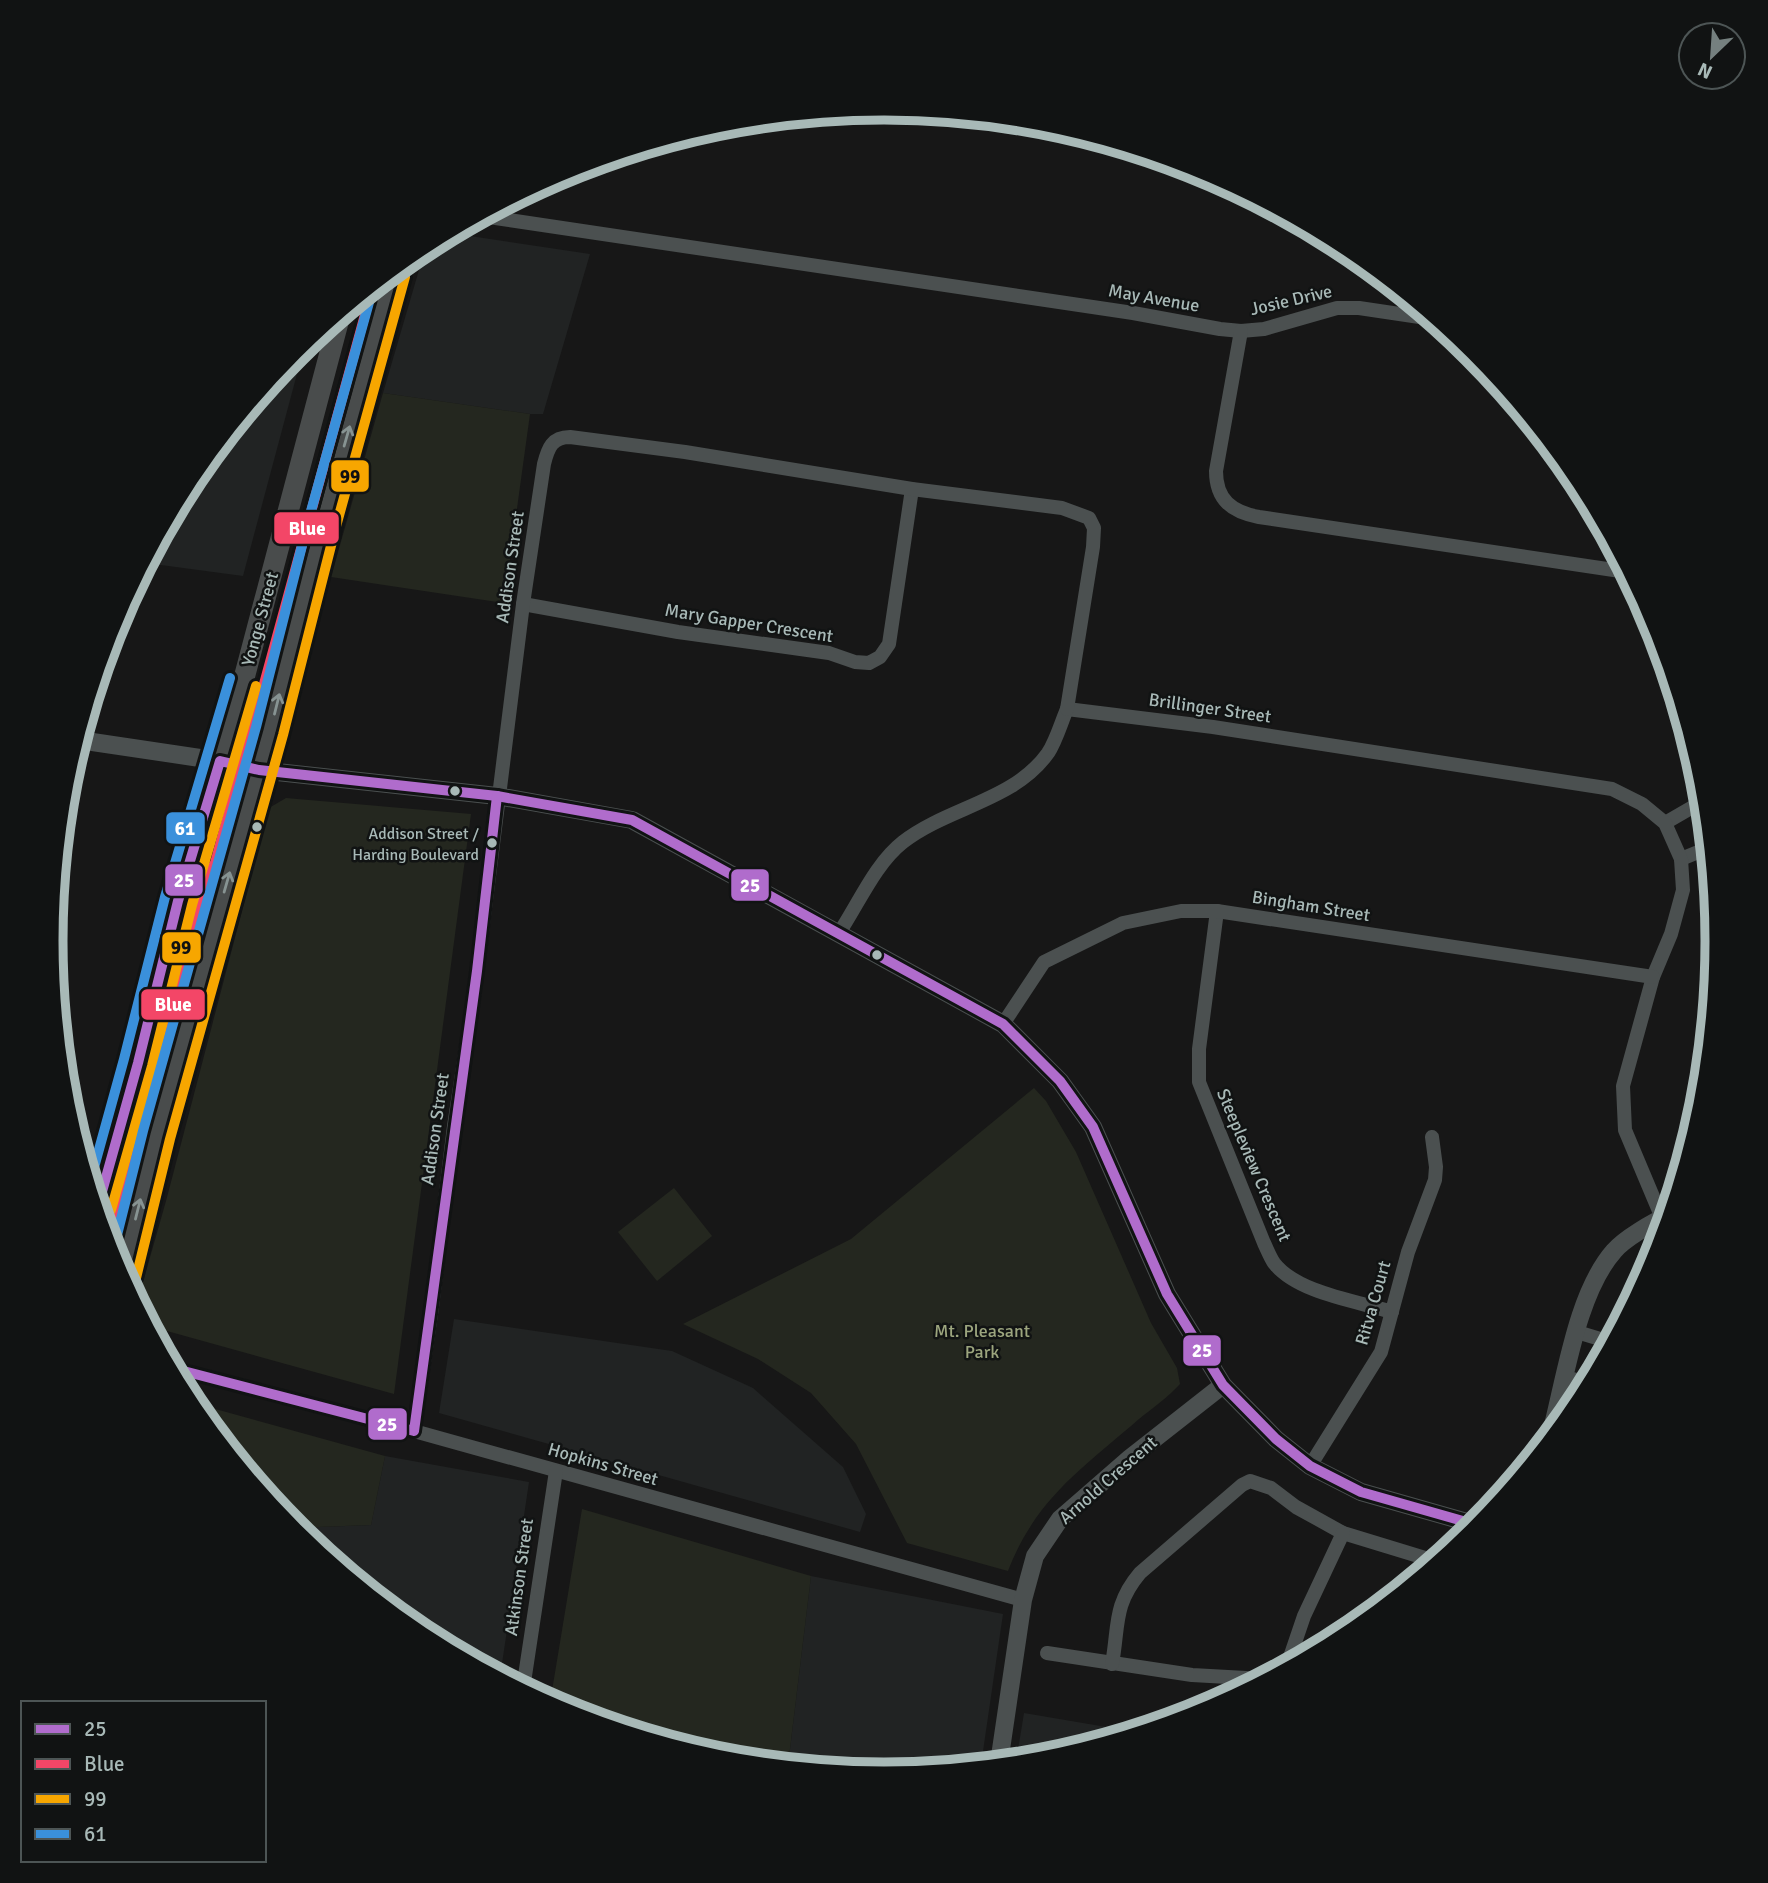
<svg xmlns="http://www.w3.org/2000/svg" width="1768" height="1883" font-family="Signika,sans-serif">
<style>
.built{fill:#212323}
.green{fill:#24271f}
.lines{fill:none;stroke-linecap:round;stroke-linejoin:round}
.minor{stroke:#4b5050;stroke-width:14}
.tertiary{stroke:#4b5050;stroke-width:18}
.primary{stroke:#494c4c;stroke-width:21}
.bus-1-casing{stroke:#111313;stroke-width:16}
.bus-2-casing{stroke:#111313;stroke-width:16}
.bus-3-casing{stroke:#111313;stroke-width:16}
.bus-4-casing{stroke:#111313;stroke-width:16}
.bus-1{stroke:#b06ccc;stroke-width:10}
.bus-2{stroke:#f34667;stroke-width:10}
.bus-3{stroke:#f7a600;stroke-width:10}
.bus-4{stroke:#3a90db;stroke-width:10}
.oneway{stroke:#879392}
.bus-dot{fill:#a8b9b7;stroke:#111313;stroke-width:2.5}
.labels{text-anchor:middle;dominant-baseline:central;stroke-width:5;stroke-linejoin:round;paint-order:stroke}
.bus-label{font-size:16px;fill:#a8b9b7;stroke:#111313;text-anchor:end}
.street-label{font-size:18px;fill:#a8b9b7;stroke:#111313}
.park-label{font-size:18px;fill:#9ca57e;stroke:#111313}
.rim{fill:none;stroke:#a8b9b7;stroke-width:9}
.line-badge{stroke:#111313;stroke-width:2.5}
.badge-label{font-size:19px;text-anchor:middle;font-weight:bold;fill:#fff}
.pale-badge-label{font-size:19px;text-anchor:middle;font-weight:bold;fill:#111}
</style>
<rect width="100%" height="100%" fill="#171717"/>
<g class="built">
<path d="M450,233L590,254L543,414H530L383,393L426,246Z"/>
<path d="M305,344L243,576L146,563L191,478L295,352Z"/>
<path d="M454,1319L672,1351L753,1388L843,1467L866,1514L860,1532L439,1413Z"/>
<path d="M385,1456L529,1482L500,1677L421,1634L293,1528L371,1525Z"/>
<path d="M811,1576L1003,1614L981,1765L884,1775L788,1765Z"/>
<path d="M1024,1713L1136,1732L1046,1759L1016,1762Z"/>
</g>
<g class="green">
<path d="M383,393L530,414L504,603L331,577Z"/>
<path d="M286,798L471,814L394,1394L149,1326L137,1303L166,1201L269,808Z"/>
<path d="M1034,1088L1046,1101L1076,1152L1151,1323L1177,1368L1180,1384C1168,1397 1153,1408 1139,1419C1083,1468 1036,1498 1008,1571L907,1543L856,1444L811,1393L758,1359L683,1324L851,1239Z"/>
<path d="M674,1188L712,1236L657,1281L618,1232Z"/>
<path d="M190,1402L385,1456L371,1525L292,1528Z"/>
<path d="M582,1509L811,1576L788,1765L721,1759L565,1711L550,1703Z"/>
</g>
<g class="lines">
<g class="minor">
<path d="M482,216L1133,313L1220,329L1241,331L1264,329L1337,308H1359L1433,319"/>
<path d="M1241,331L1216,471C1216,500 1232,512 1259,517L1627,572"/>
<path d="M523,604L678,632L829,653L855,662L869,663L880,657L889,644L912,489"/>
<path d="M1665,823L1703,801"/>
<path d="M1681,859L1708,848"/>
<path d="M1217,911L1199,1049V1082L1264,1243C1267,1249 1270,1257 1274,1263C1297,1293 1357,1301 1392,1312"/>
<path d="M839,933C859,903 875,864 903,842C948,807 1014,801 1048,753C1056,741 1061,723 1067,709L1213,727L1612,789L1642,804L1665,823L1681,859L1683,890L1671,934L1653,977L1623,1086L1625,1130L1662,1218"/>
<path d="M1003,1024L1044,962L1123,923L1181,911H1217L1653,977"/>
<path d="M1577,1332L1610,1342"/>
<path d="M172,1368L414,1431L1023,1600"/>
<path d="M1565,1377L1588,1383"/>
<path d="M414,1431L432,1307L454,1126L474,996L523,604L544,464C548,448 552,437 570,437L685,452L912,489L1062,508L1089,518L1094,528L1093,547L1067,709"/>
<path d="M1310,1466L1381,1352L1408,1252L1435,1180L1436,1167L1432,1137"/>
<path d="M1047,1653L1192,1675L1264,1679"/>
<path d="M1112,1664C1119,1626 1113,1605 1140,1573L1242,1485L1250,1481L1271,1488L1296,1507L1343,1533L1425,1558L1430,1566"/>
<path d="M1287,1666L1304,1616L1343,1533"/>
<path d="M523,1689L556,1471"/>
</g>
<g class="tertiary">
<path d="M79,740L220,761L259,770L497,796L632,820L1003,1024L1060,1081L1093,1127L1167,1294L1223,1385L1276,1439L1310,1466L1361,1492L1477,1525"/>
<path d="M1550,1437C1565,1382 1576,1294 1614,1251C1624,1239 1653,1222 1667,1216"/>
<path d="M999,1763L1023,1600L1035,1556L1060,1519L1130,1458L1223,1385"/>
</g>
<g class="primary">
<path d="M98,1206L138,1063L178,901L233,720L340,315"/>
<path d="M122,1275L156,1135L270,731L321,526L392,273"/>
</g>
<defs>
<g id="bus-1">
<path d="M98,1206L138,1063L178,901L220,761L259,770L497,796L632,820L1003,1024L1060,1081L1093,1127L1167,1294L1223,1385L1276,1439L1310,1466L1361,1492L1477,1525"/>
<path d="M172,1368L414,1431L477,971L497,796"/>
</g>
<path id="bus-2" d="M109,1244L208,873L215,863L372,289"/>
<g id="bus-3">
<path d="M111,1210L152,1066L192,905L256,686"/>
<path d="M136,1278L170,1139L283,735L335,530L405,277"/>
</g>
<g id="bus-4">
<path d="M90,1182L124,1059L165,897L230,678"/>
<path d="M112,1255L143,1131L256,727L308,522L373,288"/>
</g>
</defs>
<use href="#bus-1" class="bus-1-casing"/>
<use href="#bus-2" class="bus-2-casing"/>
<use href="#bus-3" class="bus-3-casing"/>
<use href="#bus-4" class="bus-4-casing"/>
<use href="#bus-1" class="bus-1"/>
<use href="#bus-2" class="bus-2"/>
<use href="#bus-3" class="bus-3"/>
<use href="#bus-4" class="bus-4"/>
</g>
<defs><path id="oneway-shaft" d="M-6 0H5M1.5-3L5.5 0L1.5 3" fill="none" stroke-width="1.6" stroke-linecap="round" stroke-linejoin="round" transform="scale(1.75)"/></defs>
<g class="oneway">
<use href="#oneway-shaft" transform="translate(347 436) rotate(-74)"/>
<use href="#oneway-shaft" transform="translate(277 704) rotate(-76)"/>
<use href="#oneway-shaft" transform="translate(227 882) rotate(-74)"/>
<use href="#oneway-shaft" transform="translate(138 1209) rotate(-76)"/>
</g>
<g class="bus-dot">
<circle cx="455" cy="791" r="6"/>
<circle cx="257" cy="827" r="6"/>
<circle cx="492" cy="843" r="6"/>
<circle cx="877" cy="955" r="6"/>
</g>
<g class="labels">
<g class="bus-label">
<text x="479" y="834">Addison Street /<tspan x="479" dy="21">Harding Boulevard</tspan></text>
</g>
<g class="street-label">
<text transform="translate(1154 298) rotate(10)">May Avenue</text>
<text transform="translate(1291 300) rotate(-13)">Josie Drive</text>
<text transform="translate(510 567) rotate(-82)">Addison Street</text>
<text transform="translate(260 619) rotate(-75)">Yonge Street</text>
<text transform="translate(749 623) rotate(9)">Mary Gapper Crescent</text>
<text transform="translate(1210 708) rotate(8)">Brillinger Street</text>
<text transform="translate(1311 906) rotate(9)">Bingham Street</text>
<text transform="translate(435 1129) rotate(-82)">Addison Street</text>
<text transform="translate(1254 1165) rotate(67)">Steepleview Crescent</text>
<text transform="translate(1373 1303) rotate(-74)">Ritva Court</text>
<text transform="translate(603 1464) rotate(16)">Hopkins Street</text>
<text transform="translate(1108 1480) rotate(-41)">Arnold Crescent</text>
<text transform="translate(519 1577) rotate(-82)">Atkinson Street</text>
</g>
<g class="park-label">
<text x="982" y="1331">Mt. Pleasant<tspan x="982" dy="21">Park</tspan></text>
</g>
</g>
<path d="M0 0H1768V1883H0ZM63 941a821 821 0 1 1 1642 0a821 821 0 1 1-1642 0Z" fill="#111313" fill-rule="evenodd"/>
<path class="rim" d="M63 941a821 821 0 1 1 1642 0a821 821 0 1 1-1642 0Z"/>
<g class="line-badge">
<rect x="330" y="459" width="40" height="34" rx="7" fill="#f7a600"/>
<rect x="273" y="511" width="67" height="34" rx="7" fill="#f34667"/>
<rect x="165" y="811" width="41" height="34" rx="7" fill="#3a90db"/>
<rect x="164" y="863" width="40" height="34" rx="7" fill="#b06ccc"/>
<rect x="730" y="868" width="40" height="34" rx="7" fill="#b06ccc"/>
<rect x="161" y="931" width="41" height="33" rx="7" fill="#f7a600"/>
<rect x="140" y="988" width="66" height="33" rx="7" fill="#f34667"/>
<rect x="1182" y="1334" width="40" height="33" rx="7" fill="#b06ccc"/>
<rect x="367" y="1407" width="41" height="34" rx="7" fill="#b06ccc"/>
</g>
<g class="badge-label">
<text x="307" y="535">Blue</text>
<text x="185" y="835">61</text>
<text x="184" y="887">25</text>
<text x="750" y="892">25</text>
<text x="173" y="1011">Blue</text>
<text x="1202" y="1357">25</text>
<text x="387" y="1431">25</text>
</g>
<g class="pale-badge-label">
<text x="350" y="483">99</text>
<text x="181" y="954">99</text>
</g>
<rect x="21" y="1701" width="245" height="161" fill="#111313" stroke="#4d5555" stroke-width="2"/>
<rect x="35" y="1724" width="35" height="10" fill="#b06ccc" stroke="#4d5555" stroke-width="2"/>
<text x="84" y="1736" font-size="21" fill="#a8b9b7">25</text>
<rect x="35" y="1759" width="35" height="10" fill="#f34667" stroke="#4d5555" stroke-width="2"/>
<text x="84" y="1771" font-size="21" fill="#a8b9b7">Blue</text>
<rect x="35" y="1794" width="35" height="10" fill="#f7a600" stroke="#4d5555" stroke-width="2"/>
<text x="84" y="1806" font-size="21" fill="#a8b9b7">99</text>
<rect x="35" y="1829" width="35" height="10" fill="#3a90db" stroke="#4d5555" stroke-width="2"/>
<text x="84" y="1841" font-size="21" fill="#a8b9b7">61</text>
<g transform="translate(1712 56) rotate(205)"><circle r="33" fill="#111313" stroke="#4d5555" stroke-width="2"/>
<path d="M0-5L12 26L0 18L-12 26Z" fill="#75807f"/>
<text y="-10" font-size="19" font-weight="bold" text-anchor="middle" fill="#a8b9b7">N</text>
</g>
</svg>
